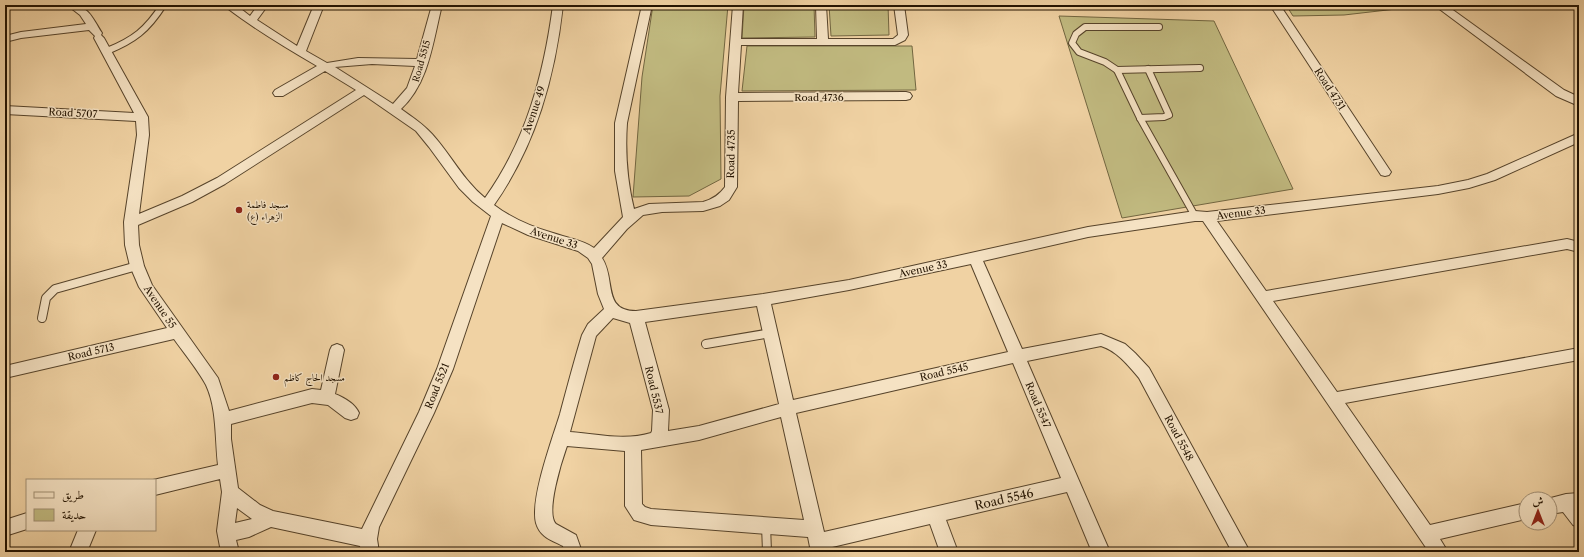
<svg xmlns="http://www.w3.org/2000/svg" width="1584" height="557" font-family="'Libre Caslon Text',Amiri,serif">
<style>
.green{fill:#c1ba80;stroke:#726640}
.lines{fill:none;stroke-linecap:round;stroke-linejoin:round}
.lane-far1-casing{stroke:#56432a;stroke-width:8}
.lane-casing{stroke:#56432a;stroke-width:10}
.street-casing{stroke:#56432a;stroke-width:2}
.lane-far1{stroke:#f5e2c3;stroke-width:6}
.lane{stroke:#f5e2c3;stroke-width:8}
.street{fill:#f5e2c3;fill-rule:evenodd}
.poi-dot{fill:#8f2418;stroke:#f5e2c3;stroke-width:1.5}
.labels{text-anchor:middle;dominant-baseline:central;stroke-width:3;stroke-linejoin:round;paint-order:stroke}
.far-street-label{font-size:9px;fill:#231301;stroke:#f5e2c3}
.street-label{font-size:10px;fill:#231301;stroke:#f5e2c3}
.poi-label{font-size:10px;fill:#231301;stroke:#f5e2c3;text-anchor:start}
.near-street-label{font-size:12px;fill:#231301;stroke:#f5e2c3}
</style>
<rect width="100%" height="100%" fill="#f0d2a3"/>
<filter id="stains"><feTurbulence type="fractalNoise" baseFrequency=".005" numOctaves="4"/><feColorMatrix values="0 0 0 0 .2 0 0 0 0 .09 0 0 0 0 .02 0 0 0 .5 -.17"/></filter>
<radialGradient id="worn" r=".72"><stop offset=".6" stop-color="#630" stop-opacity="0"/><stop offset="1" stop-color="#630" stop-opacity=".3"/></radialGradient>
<g class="green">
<path d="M653,5H728L720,96L721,179L689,196L633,197L642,77Z"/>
<path d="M744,5H814L815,37L742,38Z"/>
<path d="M829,5H888L889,35L831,36Z"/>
<path d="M1286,5H1390L1396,9L1344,15L1293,16Z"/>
<path d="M1059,16L1214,21L1293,189L1122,218Z"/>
<path d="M747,46H912L916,90L742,91Z"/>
</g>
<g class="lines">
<defs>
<g id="lane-far1">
<path d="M1159,27H1085L1076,34L1072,43L1079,52L1105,62L1117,70L1140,118L1195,216"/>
<path d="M107,51C134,40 147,30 163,5"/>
<path d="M1117,70L1200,68"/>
<path d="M1140,118L1164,117L1169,115L1148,69"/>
</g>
<g id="lane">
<path d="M42,318L46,298L55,289L137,266"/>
<path d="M706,344L771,333"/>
<path d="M766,525L767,552"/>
</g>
<g id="street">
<path d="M67,5C89,5 91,16 102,33L101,35L104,38L148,117L149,135L139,214L182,196L217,178L356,90L325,71L283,96H275L273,93L275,90L317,66C286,48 256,30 227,8V5H236L250,16L258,5H268L257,20L297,46L314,5H324L306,51L327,63L358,58L417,59L432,5H442C433,41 429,83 401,109C412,117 423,124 432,134C451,155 463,180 485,198C526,141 544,74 553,5H563C555,77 536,145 494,205C511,218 532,227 553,233C567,238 583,240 594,248L623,217L615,171V123L642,5H652L627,123C625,152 627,180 634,209L649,204L703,202C713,199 719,195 725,187L726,97L733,5H743L741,39H817L816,5H826L828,39H893L898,35L894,5H904L908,35L905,40L895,45H741L738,93L906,92L910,93L912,96L910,99L906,100L738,101L737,187L729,200L720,206L703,211L662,212L643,215L627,229L602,258C616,279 602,311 636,311L763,294L849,280L1088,227L1195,211L1207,212L1438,186L1468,180L1487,174L1579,133V142L1495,180L1469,188L1438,194L1217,221L1266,291L1567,239L1579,242V252L1567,249L1273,301L1337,392L1579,348V360L1345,403L1430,525L1526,503V519L1440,539L1448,552H1429L1203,221H1195L1088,237L983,261L1022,349L1101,334L1125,344L1135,353L1149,368L1250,552H1232L1139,378C1128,365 1117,351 1101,346L1027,361L1110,552H1092L1067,492L946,520L958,552H940L930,524L828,548L829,552H811L808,537L651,525L634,520L625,506V451L567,446C562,460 545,513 556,524L576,535L582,552H564L563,546C551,540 540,537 536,523C530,499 552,440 560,414C567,388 574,361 582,335L588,324L604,309L598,294L592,264L588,258L578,251L528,235L502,223L453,369L434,413L379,527L377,539L379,552H361L360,546L271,527L249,537L236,540L239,552H221L217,531L222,492L220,479L155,495V480H153L218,465C215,439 217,408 206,385C198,370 184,353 174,339L5,378V366L167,328L139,287L130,266L125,245L124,222L137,135L136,121L5,114V106L134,113L94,38L95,36L89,30L21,38L5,42V36L21,32L86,24L80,15ZM372,64L415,66L407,88L393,104L335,67ZM364,95L416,131L429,147L459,188L473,202L491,216L437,369L419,412L362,529L273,511L260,505L238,488L231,439V424L312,403L328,405L345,418L351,420L357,418L359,413C355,404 345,398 335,394L344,350L342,346L337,344L332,346L330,350L321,390L312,389L229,411L218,378L152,285L144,266L139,245L138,225L192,202L225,184ZM971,264L1008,352L793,400L771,304L849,290ZM757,306L779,404L699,426L668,431L669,410L645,322ZM613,318L630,323L653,410L652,431L651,433C625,441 596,434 570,432L596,336ZM1013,363L1061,478L824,532L796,413ZM781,417L804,520L651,509L645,507L642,504L641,450L699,440ZM237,508L252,519L235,523Z"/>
<path d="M1270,5H1280L1389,169L1391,172L1389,175L1385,176L1381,175Z"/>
<path d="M1434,5H1446L1564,90L1579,97V106L1556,96Z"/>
<path d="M1579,493V527L1573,525L1563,512L1550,514V499H1547L1566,494Z"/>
<path d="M27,513V529L5,536V520Z"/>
<path d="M78,530H96L87,552H69Z"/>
</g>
</defs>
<use href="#lane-far1" class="lane-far1-casing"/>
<use href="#lane" class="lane-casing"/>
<use href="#street" class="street-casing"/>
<use href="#lane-far1" class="lane-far1"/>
<use href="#lane" class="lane"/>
<use href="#street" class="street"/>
</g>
<g class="poi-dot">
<circle cx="239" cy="210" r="4"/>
<circle cx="276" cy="377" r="4"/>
</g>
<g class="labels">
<g class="far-street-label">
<text transform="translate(421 61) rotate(-74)">Road 5515</text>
</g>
<g class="street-label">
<text transform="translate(1330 89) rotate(57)">Road 4731</text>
<text x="819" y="97">Road 4736</text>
<text transform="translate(534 110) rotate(-71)">Avenue 49</text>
<text transform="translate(73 113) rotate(3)">Road 5707</text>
<text transform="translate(731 154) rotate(-89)">Road 4735</text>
<text transform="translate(1241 213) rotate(-7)">Avenue 33</text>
<text transform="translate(554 238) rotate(18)">Avenue 33</text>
<text transform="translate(923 269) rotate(-12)">Avenue 33</text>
<text transform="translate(160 307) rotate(56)">Avenue 55</text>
<text transform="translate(91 352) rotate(-13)">Road 5713</text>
<text transform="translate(944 372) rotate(-13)">Road 5545</text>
<text transform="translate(437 386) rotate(-68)">Road 5521</text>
<text transform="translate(654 390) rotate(77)">Road 5537</text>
<text transform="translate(1038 405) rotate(67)">Road 5547</text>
<text transform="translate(1179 438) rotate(62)">Road 5548</text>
</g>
<g class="poi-label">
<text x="247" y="204">مسجد فاطمة<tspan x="247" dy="12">الزهراء (ع)</tspan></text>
<text x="284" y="377">مسجد الحاج كاظم</text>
</g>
<g class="near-street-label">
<text transform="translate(1004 499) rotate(-13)">Road 5546</text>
</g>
</g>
<rect width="1584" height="557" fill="none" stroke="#f0d2a3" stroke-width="20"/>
<rect x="6" y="6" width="1572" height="545" fill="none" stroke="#231301" stroke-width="2"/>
<rect x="10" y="10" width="1564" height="537" fill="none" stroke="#231301"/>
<rect x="26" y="479" width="130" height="52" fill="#f5e2c3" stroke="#a18f75"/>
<rect x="34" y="492" width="20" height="6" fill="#f5e2c3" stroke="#a18f75"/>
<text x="62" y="499" font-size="12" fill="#231301">طريق</text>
<rect x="34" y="509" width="20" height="12" fill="#c1ba80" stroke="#a18f75"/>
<text x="62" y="519" font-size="12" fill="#231301">حديقة</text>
<g transform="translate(1538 511)"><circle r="19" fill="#f5e2c3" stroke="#a18f75"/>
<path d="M0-3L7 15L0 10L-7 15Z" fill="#8f2418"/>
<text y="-6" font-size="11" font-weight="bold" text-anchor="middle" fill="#231301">ش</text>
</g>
<rect width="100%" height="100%" filter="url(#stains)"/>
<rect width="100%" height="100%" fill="url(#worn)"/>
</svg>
